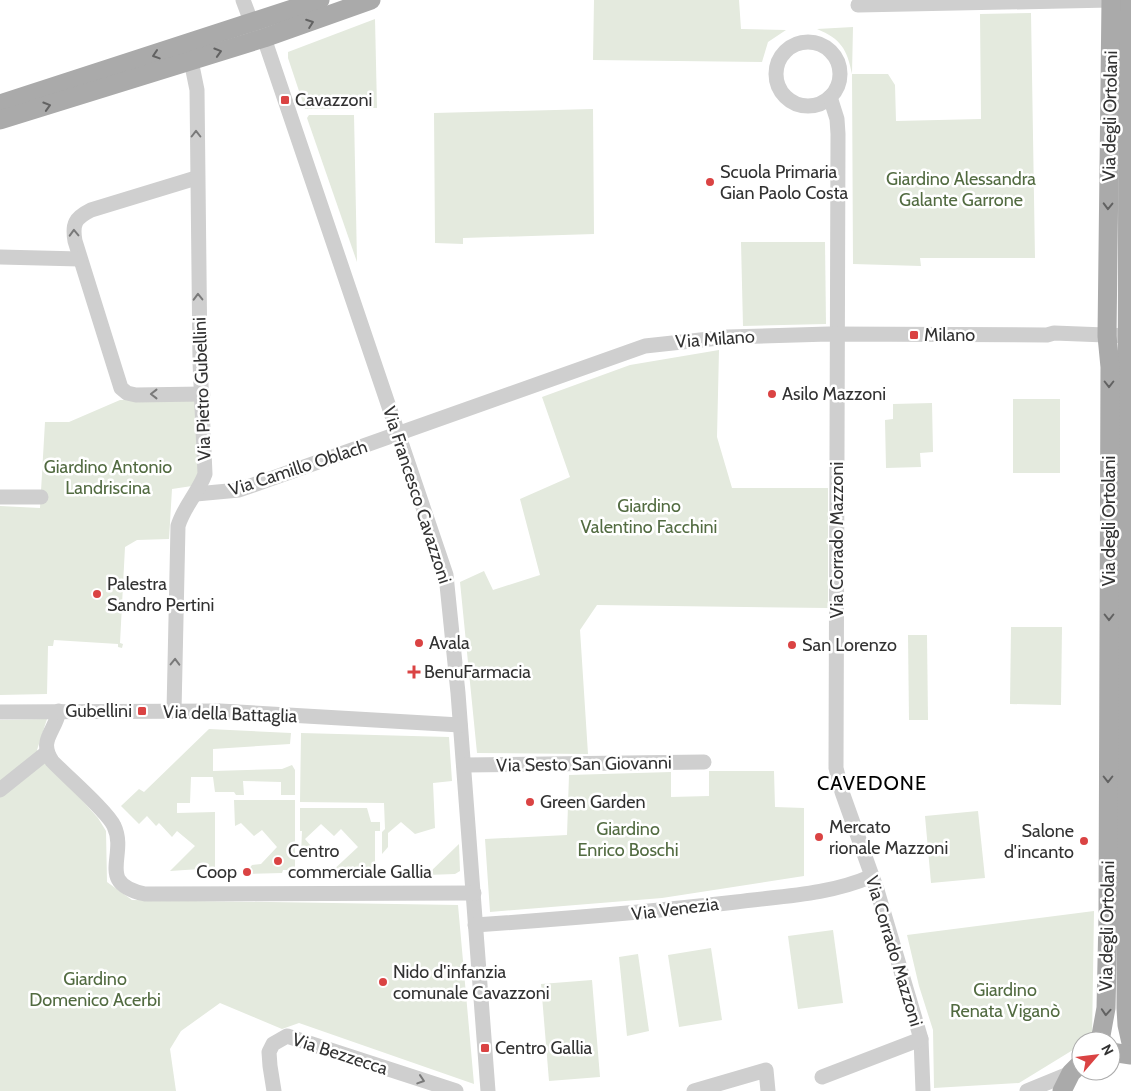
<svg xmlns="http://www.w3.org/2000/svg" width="1131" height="1091" font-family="Cabin,sans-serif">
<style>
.green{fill:#e4eade}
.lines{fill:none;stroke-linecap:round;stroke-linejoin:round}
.minor{stroke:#cfcfcf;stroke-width:15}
.major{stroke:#aaa;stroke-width:19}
.oneway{stroke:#626262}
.oneway2{stroke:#797979}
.poi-dot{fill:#da4343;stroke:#fff;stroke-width:2}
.labels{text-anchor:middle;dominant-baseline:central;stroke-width:5;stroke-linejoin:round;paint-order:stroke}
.poi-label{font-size:18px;fill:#323232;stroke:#fff;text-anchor:start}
.street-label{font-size:18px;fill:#323232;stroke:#fff}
.park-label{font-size:18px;fill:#526b41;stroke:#fff}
.quarter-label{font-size:20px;letter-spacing:1px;fill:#000;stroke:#fff}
</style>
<rect width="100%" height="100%" fill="#fff"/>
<g class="green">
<path d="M594,0H739L741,29L786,30L768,42L762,62L593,60Z"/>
<path d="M1031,13L1035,258H920L921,266L853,264L852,74C847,49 841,39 817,29L853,27L852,74H888L895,85L896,121L981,119L980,14Z"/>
<path d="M375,19L377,108L305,109L288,58V52Z"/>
<path d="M593,109L594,234L463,238V244L435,243L434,113Z"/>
<path d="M309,115H354L357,262L307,118Z"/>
<path d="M741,242H825L826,324L743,326Z"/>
<path d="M719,350L717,437L732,488H828V608L597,605L580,630L588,754L477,753L460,582L484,571L493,590L540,575L520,499L570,477L542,397L630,365Z"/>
<rect x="1013" y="399" width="47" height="74"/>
<path d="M120,400H197L199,475L192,486L172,489L169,539L137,540L125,547L120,643L123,644L122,648L118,647V644L54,640L53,646H48L47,694L0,695V506L40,508L45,422H69Z"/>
<path d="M932,403L933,452L920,453L921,467L886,468L885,420L893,419V404Z"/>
<path d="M1011,627H1062L1061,705L1010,704Z"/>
<path d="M908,635H927L928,720H909Z"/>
<path d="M47,719L37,750L98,818L106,831L107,882L132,900L458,905L474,1084L299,1023L282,1029L220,1003L181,1031L170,1049L176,1091H0V720Z"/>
<path d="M209,729L291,733L290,744L213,749V771L282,769L292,765L295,770V795H281V782L243,781L244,795H236L234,792H215L213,777H191L190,803H177V813L215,812V868L170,871L195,846L177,831L172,837L159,823L156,826L147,816L139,824L121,806L139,789L144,792Z"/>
<path d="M301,733L449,737L452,781L433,783L435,828L415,834L401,822L388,833V847L382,854V832L385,829L384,803L300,802Z"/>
<path d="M709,771H774L775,807L804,808V876L662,898L490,912L485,839L567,835L569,775L671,772V797L709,796Z"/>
<path d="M234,800H295V870H283L282,873L245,874L252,865L261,864L277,847L262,830L254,836L241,823L235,826Z"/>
<path d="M300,808H367L371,822H380V831H375V871L330,873L358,847L341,829L334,836L321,824L305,839L311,846L301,855L302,831H300Z"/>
<path d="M978,811L985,878L931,883L925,816Z"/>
<path d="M459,844L460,871L455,874L427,875Z"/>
<path d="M1094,911L1092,1039L1081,1041V1045L1019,1083L934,1088L933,1030L919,986L907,935Z"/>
<path d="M833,930L843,1003L798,1009L788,936Z"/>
<path d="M711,948L722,1020L679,1027L668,955Z"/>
<path d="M638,954L649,1031L627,1036L619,957Z"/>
<path d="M592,980L600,1077L549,1081L541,984Z"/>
</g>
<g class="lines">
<g class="minor">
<path d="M243,0L252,24L264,38L446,575L458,693L488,1091"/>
<path d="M858,5L1111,0"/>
<circle cx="808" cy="74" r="32"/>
<path d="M830,97L837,119L838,134L836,768L842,792L877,890L921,1039L923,1091"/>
<path d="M196,178L91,210C75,218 72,224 75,241L121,388L127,393L136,395L203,394"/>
<path d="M0,257L80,259"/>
<path d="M196,494L239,490L645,346L728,337L829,334L1047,335L1054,333L1131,336"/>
<path d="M0,497H41"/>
<path d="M59,711C55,732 38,740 52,761C65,775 108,812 114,826C128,856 95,883 145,894L474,893"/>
<path d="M174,711L178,526C184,506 198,493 205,474L200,362L197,90L189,51"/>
<path d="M0,712L220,711L460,725"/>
<path d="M464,765L704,762"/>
<path d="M0,790L46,753"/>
<path d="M475,925C562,919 649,912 736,902C782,896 829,895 872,876"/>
<path d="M822,1077L921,1039"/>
<path d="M274,1091L270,1066L269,1052L273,1044L287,1036L456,1091"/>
<path d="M694,1091L766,1070L768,1091"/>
<path d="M1027,1091L1071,1073"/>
</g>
<g class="major">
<path d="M1128,0L1126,1008L1127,1025L1131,1043"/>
<path d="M0,104L320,0"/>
<path d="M0,120L264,38L371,0"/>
<path d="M1100,1041L1106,1008L1108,917L1110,367L1107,336L1111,0"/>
<path d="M1111,1052L1131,1055"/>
<path d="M1062,1091L1071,1073L1081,1063"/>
</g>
</g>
<defs><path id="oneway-chevron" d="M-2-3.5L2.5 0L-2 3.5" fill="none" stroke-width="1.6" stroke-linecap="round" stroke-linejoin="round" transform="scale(1.25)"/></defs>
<g class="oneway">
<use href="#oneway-chevron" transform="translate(310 23) rotate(-20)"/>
<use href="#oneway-chevron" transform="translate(218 52) rotate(-17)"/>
<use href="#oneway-chevron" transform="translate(156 55) rotate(162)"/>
<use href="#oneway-chevron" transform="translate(47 106) rotate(-17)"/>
<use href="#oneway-chevron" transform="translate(1108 206) rotate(91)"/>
<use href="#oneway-chevron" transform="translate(1109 384) rotate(90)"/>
<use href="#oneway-chevron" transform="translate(1109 617) rotate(90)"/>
<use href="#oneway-chevron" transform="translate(1108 779) rotate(90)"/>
<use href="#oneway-chevron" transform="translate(1106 1012) rotate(94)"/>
</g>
<g class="oneway2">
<use href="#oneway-chevron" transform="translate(196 134) rotate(-90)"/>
<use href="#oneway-chevron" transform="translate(74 233) rotate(-92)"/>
<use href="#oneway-chevron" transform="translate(198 297) rotate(-91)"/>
<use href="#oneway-chevron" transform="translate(154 394) rotate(180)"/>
<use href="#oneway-chevron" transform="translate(175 662) rotate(-89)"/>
<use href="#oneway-chevron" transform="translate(421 1080) rotate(18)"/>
</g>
<g class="poi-dot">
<rect x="280" y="95" width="10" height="10" rx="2.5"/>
<circle cx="710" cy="182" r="5"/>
<rect x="909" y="330" width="10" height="10" rx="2.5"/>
<circle cx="772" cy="394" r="5"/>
<circle cx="97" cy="594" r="5"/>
<circle cx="419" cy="643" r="5"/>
<circle cx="792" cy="645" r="5"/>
<path d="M411.5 664.5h5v5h5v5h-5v5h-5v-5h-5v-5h5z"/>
<rect x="137" y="706" width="10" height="10" rx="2.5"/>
<circle cx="530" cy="802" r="5"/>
<circle cx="819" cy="837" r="5"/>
<circle cx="1084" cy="841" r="5"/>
<circle cx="278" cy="861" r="5"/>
<circle cx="247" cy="872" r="5"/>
<circle cx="383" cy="982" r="5"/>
<rect x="480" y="1043" width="10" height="10" rx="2.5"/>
</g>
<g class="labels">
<g class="poi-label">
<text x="295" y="100">Cavazzoni</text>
<text x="720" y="172">Scuola Primaria<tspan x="720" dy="21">Gian Paolo Costa</tspan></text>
<text x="924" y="335">Milano</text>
<text x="782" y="394">Asilo Mazzoni</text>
<text x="107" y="584">Palestra<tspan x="107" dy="21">Sandro Pertini</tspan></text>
<text x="429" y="643">Avala</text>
<text x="802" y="645">San Lorenzo</text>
<text x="424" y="672">BenuFarmacia</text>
<text x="132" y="711" text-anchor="end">Gubellini</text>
<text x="540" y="802">Green Garden</text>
<text x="829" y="827">Mercato<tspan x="829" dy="21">rionale Mazzoni</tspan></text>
<text x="1074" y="831" text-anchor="end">Salone<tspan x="1074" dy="21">d'incanto</tspan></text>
<text x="288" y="851">Centro<tspan x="288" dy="21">commerciale Gallia</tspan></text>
<text x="237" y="872" text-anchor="end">Coop</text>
<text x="393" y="972">Nido d'infanzia<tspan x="393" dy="21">comunale Cavazzoni</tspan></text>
<text x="495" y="1048">Centro Gallia</text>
</g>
<g class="street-label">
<text transform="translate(1110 116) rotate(-89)">Via degli Ortolani</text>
<text transform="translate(715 339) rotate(-4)">Via Milano</text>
<text transform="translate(202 389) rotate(-92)">Via Pietro Gubellini</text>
<text transform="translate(298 468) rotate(-18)">Via Camillo Oblach</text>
<text transform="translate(417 495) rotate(72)">Via Francesco Cavazzoni</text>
<text transform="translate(1109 521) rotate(-90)">Via degli Ortolani</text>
<text transform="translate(837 540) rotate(-90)">Via Corrado Mazzoni</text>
<text transform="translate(230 714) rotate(2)">Via della Battaglia</text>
<text transform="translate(584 764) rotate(-1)">Via Sesto San Giovanni</text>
<text transform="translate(675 909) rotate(-7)">Via Venezia</text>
<text transform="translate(1107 926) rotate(-89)">Via degli Ortolani</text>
<text transform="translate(894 951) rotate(73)">Via Corrado Mazzoni</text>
<text transform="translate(340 1054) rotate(18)">Via Bezzecca</text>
</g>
<g class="park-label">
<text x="961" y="179">Giardino Alessandra<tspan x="961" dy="21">Galante Garrone</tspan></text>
<text x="108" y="467">Giardino Antonio<tspan x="108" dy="21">Landriscina</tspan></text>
<text x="649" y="506">Giardino<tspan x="649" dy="21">Valentino Facchini</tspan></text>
<text x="628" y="829">Giardino<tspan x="628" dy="21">Enrico Boschi</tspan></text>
<text x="95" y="979">Giardino<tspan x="95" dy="21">Domenico Acerbi</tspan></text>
<text x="1005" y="990">Giardino<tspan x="1005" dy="21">Renata Viganò</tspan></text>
</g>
<g class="quarter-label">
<text x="872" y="783">CAVEDONE</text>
</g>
</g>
<g transform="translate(1096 1056) rotate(62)"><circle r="24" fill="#ffffff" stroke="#adadad"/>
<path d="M0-4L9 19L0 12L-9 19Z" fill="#da4343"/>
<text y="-8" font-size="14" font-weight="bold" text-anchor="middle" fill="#323232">N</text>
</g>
</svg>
